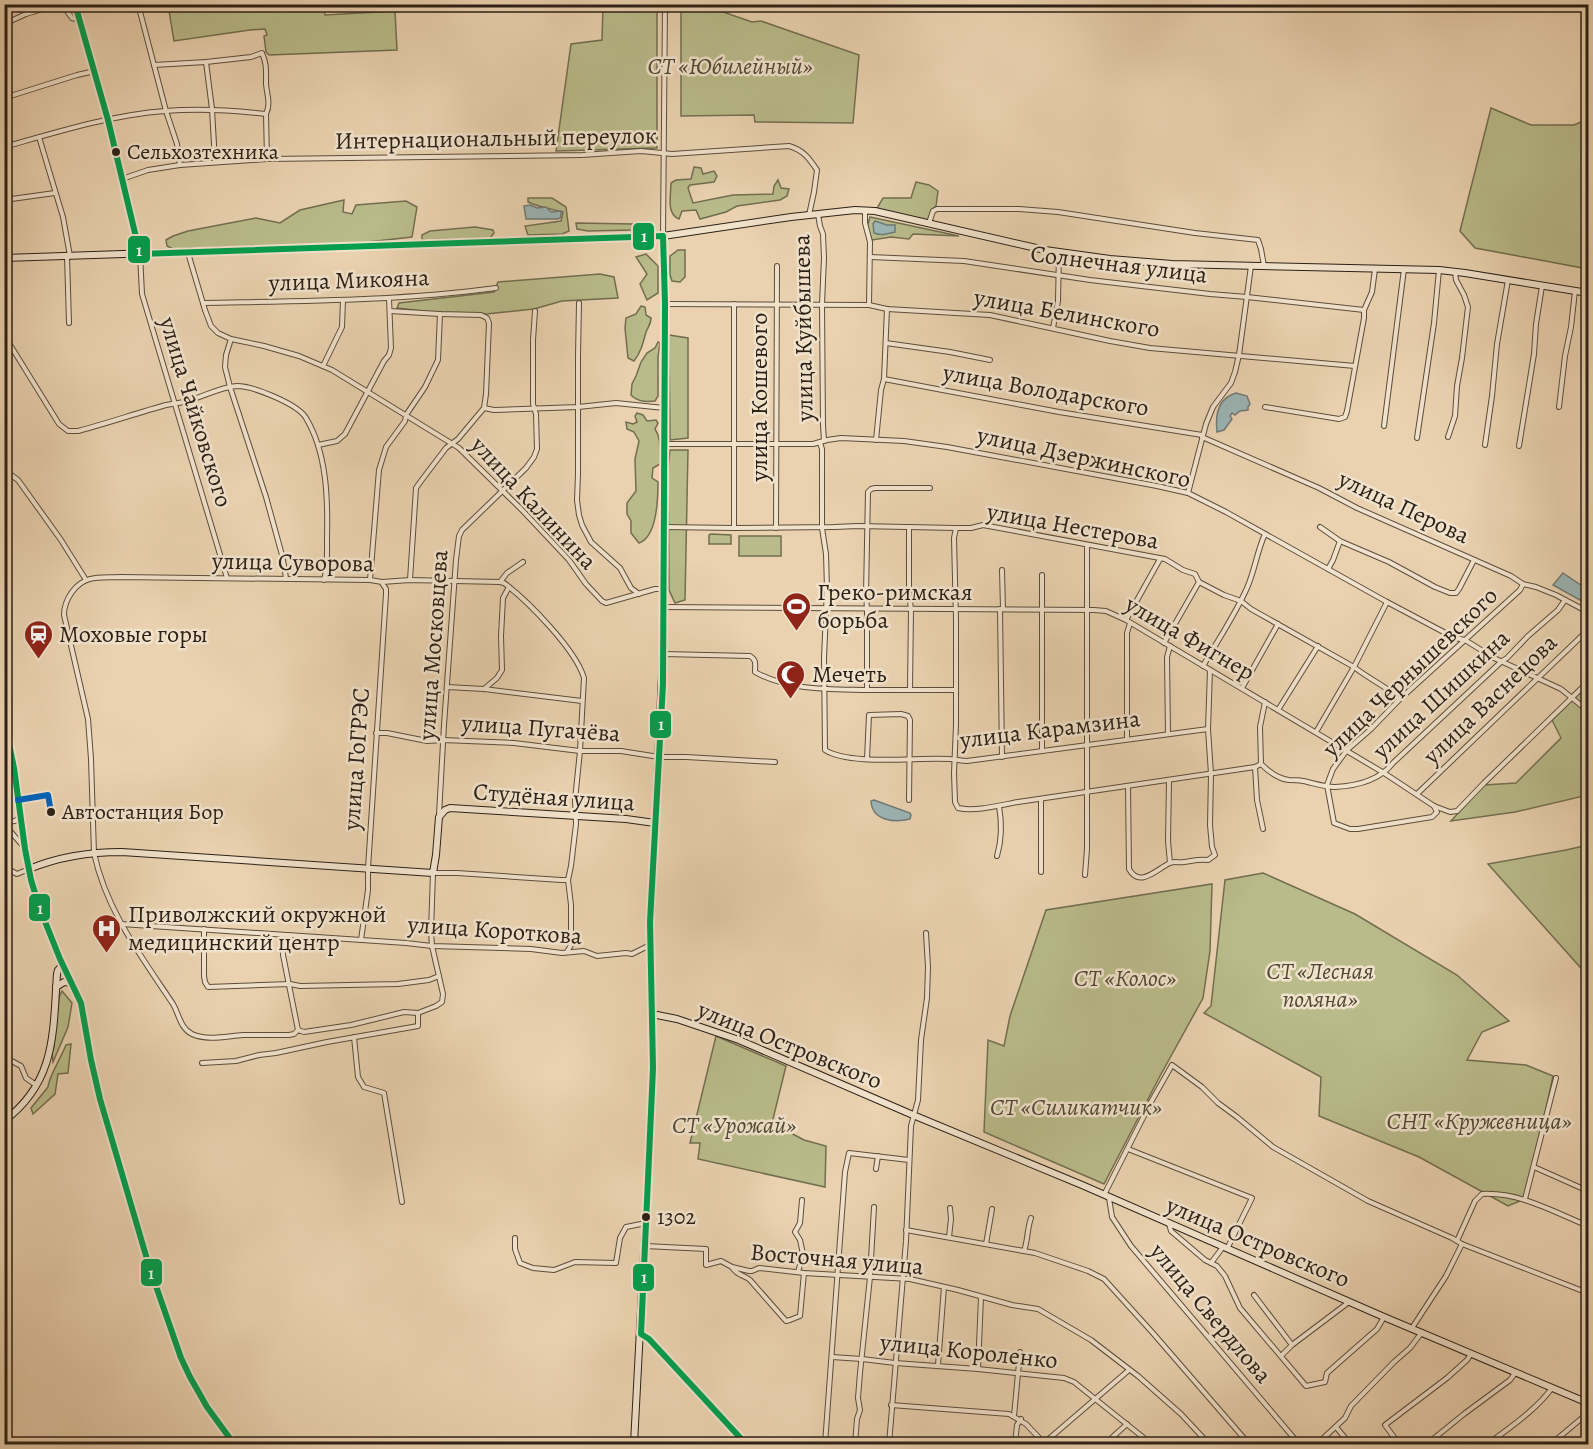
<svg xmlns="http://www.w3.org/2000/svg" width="1593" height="1449" font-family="Alegreya,serif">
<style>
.green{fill:#b9bb8a;stroke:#726e50;stroke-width:1.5}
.water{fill:#9bb5b5;stroke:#6f7a76;stroke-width:1.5}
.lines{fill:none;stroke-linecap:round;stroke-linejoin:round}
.street-casing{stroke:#5c4d3d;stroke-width:6}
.secondary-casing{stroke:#2c2117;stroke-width:8}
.street{stroke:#f1e2cc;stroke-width:4}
.secondary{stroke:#f1e2cc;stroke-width:6}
.bus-1-casing{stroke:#f1e2cc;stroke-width:10}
.bus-2-casing{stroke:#f1e2cc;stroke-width:10}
.bus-1{stroke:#029f4e;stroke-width:6}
.bus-2{stroke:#0065bd;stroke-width:6}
.bus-dot{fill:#2c2117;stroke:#f1e2cc;stroke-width:2}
.labels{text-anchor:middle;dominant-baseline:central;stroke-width:5;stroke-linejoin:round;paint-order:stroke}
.bus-label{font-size:22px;fill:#2c2117;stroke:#f1e2cc;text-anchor:start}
.park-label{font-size:24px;font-style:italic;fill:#4f4834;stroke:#f1e2cc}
.street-label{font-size:24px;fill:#2c2117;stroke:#f1e2cc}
.poi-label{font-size:24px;fill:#2c2117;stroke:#f1e2cc;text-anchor:start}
.line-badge{stroke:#f1e2cc;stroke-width:2}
.badge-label{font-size:16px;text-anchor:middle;font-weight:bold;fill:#fff}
</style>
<rect width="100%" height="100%" fill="#ead2b0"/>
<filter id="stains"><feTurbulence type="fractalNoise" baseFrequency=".00333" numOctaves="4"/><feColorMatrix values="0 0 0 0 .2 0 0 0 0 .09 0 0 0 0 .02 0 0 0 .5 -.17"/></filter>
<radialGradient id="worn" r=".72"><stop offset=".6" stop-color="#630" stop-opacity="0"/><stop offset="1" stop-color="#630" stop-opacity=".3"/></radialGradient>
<g class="green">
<path d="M168,5H323L325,15L395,11L397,50L269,55L266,52L264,36L267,35L265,29L250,30L174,41Z"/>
<path d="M603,5H657V148L556,151L571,44L602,40Z"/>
<path d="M681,5H703L752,22L761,21L859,55L853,123L755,122L754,115L681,116Z"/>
<path d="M1491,108L1531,125H1574L1588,119V269L1475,248L1460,231Z"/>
<path d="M694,167L701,168L703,174L714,171L717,176L714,182L690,185L688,188L693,203L733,195L773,194L774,186L778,180L781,188L789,189L787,196L780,200L737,206L726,212L700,219L696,210L682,211L679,219C666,214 671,195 671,183L676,180L691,179Z"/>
<path d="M916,182L929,185L938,191L936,206L932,210L927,223L876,210L883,198H911Z"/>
<path d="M528,198H552L566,207L569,231L562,234L528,235L525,226L561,221L563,212C551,209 539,207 528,202Z"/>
<path d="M344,200L343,212L352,214L356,205L406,201L417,207L412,237L350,244L173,249L167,246L166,240L173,236L188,231L256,218L280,223L300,210Z"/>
<path d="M870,217L959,236L913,234L909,239L891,237L872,240L867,227Z"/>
<path d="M576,223L634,224L632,230L588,231L577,229Z"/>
<path d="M475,227L493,230L494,233L490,238L422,240V235L430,231Z"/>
<path d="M678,250H685V277L680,282L672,281L670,275V256Z"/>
<path d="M646,254L658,266V293L647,300L640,284L647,274L636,257Z"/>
<path d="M600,274L614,277L618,298L562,301L534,309L486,314L439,313L397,308L399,303L494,292L498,282Z"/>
<path d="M641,306L645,307L646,315L651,318C651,324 648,327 646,332C643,343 641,352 634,361L628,358L625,328L626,318L636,314Z"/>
<path d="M669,335L688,338V438L670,440Z"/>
<path d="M658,342L660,343L658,357V396L655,401C646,402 638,402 631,395L632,384L636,376L641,362L647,353L655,348Z"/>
<path d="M637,413L643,415L647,421L656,420L658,423L655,429C662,439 659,452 660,464L653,468L652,478L658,482C658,498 657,537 639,543L631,533V521L627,514V503L636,491L635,459L639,441L634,432L627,429L626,422L633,424L637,422L635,416Z"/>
<path d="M670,450H688L685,600L675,603L669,590L668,470Z"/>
<path d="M711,534L731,535V544H709V535Z"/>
<rect x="739" y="536" width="42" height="20"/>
<path d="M1588,684V795L1515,812L1451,821L1484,785L1516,783L1561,738L1552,720Z"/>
<path d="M1588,845V976L1488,864L1566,850Z"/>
<path d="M1263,873L1355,914L1457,975L1509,1021L1482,1032L1467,1060L1526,1065L1553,1076L1541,1133L1525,1199L1508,1206L1419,1157L1319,1116L1321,1077L1204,1013L1211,1006L1225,880Z"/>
<path d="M1212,884L1210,951L1203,998L1160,1076L1104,1184L984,1132L988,1040L1004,1046L1010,1016L1046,910Z"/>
<path d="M62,991L72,1003L68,1027L53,1062L52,1053L54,1047L59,997Z"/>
<path d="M716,1036L786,1066L772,1123L804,1140L826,1146L825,1187L698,1159L700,1143H690Z"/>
<path d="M71,1044L68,1073L58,1074L55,1094L33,1114L31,1108L48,1087C48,1079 62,1055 66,1045Z"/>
</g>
<g class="water">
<path d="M530,205L537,208L546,207L551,212L561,211V217L558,219H526L524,206Z"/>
<path d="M875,221L887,225H895V232C887,234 881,236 874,233L873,224Z"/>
<path d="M1236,393L1247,396L1250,404L1248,407V410L1240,411L1235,415L1232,413L1230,416L1232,419L1224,430L1217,432C1215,415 1218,398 1236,393Z"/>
<path d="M1563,573L1588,590V602L1587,604L1553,585Z"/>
<path d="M874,800L910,813L911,815L910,819C895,823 872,821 871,801Z"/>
</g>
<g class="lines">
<defs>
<g id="street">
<path d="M59,4L64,7L72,18L80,20"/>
<path d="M138,4L166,111L177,144L180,165"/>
<path d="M4,24L26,14L46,8L50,4"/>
<path d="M206,62L212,109L215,162"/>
<path d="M154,65L206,62L251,57L262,53C267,64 266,72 266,84C267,95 271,104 266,114L267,159"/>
<path d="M4,98L77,75L95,71"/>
<path d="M39,137L63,217L70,256"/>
<path d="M4,147C57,132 111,115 165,111C199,108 232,110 266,114"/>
<path d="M122,179L148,170L180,165L267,159L582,155L641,151L672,154L789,146C803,150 809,158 817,170L814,192L809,215"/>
<path d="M4,200L55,193"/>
<path d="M865,211V223L870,242L869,305"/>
<path d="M818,214L820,226L823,234L824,258L822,304L823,425L824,441"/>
<path d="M929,223L933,211L937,209H1019L1058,212L1195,233L1258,240L1261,249L1264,266"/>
<path d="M663,236L665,4"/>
<path d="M188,253L205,310L211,326L218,333L231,339L264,346L299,356L332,370L459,448L521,509L569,560L586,584L602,601L606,603L655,589H663"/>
<path d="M140,254L142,294L145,304L227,578"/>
<path d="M67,256L69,323"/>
<path d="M870,257L964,261L1090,280L1210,294L1247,297L1364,310"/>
<path d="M203,303C301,301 399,301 496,288"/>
<path d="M579,303L578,356V474L577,500L579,515L582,525L591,542L620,568L631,588L639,594"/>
<path d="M665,304L869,305L887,309L990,315L1110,341L1150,348L1355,366"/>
<path d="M734,304V528"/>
<path d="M390,311L440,314L481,315L487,318L489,323L486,394L484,408L458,439L446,448L421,481L416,488L410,580"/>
<path d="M1053,328L1058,301L1059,252"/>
<path d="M4,335L59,424L68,431H78C108,423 137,413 166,405C172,404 178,403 184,402C201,398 219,387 237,386C253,386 298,404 306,418C327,453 328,499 327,539C327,553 328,566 324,580"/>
<path d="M231,339L226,355L225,367L230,387L266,497L282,555L285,571L286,579"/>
<path d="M886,343L950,352L990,360"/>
<path d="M323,366L342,327L343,300"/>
<path d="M884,379L1059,412L1202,435"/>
<path d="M1265,407L1339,419L1345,417L1347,411L1364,318V310L1372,292L1375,269"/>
<path d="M1559,407L1565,356L1571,327L1575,291"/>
<path d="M484,408L494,410L578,407L616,403L664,408"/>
<path d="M1384,426L1404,269"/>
<path d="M1202,437L1319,488L1357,508L1511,576L1523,584L1536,587L1556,595L1588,612"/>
<path d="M1448,437L1455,416L1457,386L1462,358L1468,307L1464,295L1456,280L1455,272"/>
<path d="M1417,438L1434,323L1439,270"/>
<path d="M876,440L881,390L884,379L887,309"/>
<path d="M820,443L822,449V528L826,554L827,589L824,658L825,750C850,766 918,757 949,759C955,759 961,761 967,761L1208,729"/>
<path d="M663,444H813L827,440L841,438L904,441L947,447L1157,486L1188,493L1226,512L1387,602L1455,638L1465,640L1494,658L1561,689L1588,711"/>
<path d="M318,445L337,441L345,434L384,361L389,355L391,348L389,299"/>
<path d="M1485,445L1492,396L1497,344L1508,280"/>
<path d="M1519,446L1534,354L1536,324L1542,286"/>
<path d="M4,470L18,480L61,540L86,580"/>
<path d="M1188,493L1206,424L1213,407L1231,383L1235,372L1239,355L1251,266"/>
<path d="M664,527L734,528L834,527L858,526L956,528H971L983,525L1165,559L1183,570L1195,574L1199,582L1224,595L1241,601L1251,609L1354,667C1369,679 1386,686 1400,699"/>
<path d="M909,527V593L911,609L910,690"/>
<path d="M1320,527L1340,541L1389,562L1435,587L1450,593H1456L1459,589L1474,560"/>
<path d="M776,528L777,266"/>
<path d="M956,528L954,538L956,620V725L954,773L955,802L958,808C975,812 1001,805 1018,802L1255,767L1261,764"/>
<path d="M1328,569L1333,560L1340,541"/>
<path d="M1002,570L1003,609"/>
<path d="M1042,575V751"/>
<path d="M370,580L379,470L386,447L405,421L406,415L425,387L438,360L440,314"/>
<path d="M500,582L507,573L523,562"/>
<path d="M663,607L1094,610L1106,611L1126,620L1384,773L1434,806L1450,812L1457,811L1459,809L1484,783L1588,682"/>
<path d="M1000,609L1002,757"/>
<path d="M1126,620L1160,559"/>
<path d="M1164,643L1199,582"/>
<path d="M663,654L750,656C757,660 755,665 755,672C789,691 830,689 868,690C897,690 926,690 955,690"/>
<path d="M1203,666C1218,640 1235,615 1247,588C1255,570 1257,551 1265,534"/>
<path d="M447,687L484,689L582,701"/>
<path d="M1242,688L1278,624"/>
<path d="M484,689L497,678L502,670L501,636L503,598L509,587"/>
<path d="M867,690V609L866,594L868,492L871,489L875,488H930"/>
<path d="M1278,710L1318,646"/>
<path d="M1316,732L1354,667L1387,602"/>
<path d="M376,733H387L427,741L443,740L514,743L580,751H621L659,757H686L775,762"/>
<path d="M1168,734L1167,657L1170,646"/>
<path d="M1127,739V633L1130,623"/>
<path d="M867,759L869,715L901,714L908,716L910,720L909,800"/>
<path d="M1261,764C1268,771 1278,779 1289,780C1293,780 1298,780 1303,781C1313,783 1324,787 1335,787C1356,786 1379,781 1393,763L1502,661L1507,658L1528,636L1558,610L1565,600"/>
<path d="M1261,764L1260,727L1265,702"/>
<path d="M1255,767L1257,800L1263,829"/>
<path d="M1169,781L1168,841L1170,863"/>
<path d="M1128,787L1129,869C1140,889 1158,868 1170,863C1175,861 1179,863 1184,862C1194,861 1196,859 1208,860L1215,855L1212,847L1210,825L1211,774L1208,729L1210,670"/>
<path d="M1417,794L1588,630"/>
<path d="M1434,806L1437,812L1432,817L1358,829H1350L1334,823L1327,785L1333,769L1347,750L1371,729L1400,699L1520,590L1523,584"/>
<path d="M439,815L444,725L456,560L459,536L462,530L526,468L534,457L537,449L536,414L533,404V340L535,311"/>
<path d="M4,822L15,821L21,817"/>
<path d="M4,824L23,846"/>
<path d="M997,856C1002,839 1002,823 999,806"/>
<path d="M4,867L17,874L29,869"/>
<path d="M1041,872V799"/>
<path d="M1085,875L1087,849V545"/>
<path d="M121,924L406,943L432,946L531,949L562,953L584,951L597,956L626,953L632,954L650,945"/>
<path d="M204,929V976L205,982L208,987L290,984L300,986L398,984L429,980L439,976"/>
<path d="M282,935L283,955L298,1030"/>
<path d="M361,940L368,890V868L386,594V589L382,583"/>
<path d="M567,952L571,945V905L568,880L571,866L576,824L575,800L580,751L584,678C576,650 528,601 504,583L500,582L410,580L382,582L370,580L120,577C101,578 85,574 72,592C67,599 64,606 64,615L88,719L91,759L94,853C106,910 141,956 173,1004C179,1014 180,1028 192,1034C207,1041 227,1036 243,1035C258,1035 274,1035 289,1035L294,1034L298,1030L304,1032L351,1025L404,1012L418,1013L436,1006L442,1002L443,994L432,946L431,931L433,873H457L561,880H568"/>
<path d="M354,1037L358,1077L364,1087L384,1093L402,1202"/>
<path d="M4,1047V1056"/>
<path d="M4,1057L21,1066L26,1078L36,1085"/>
<path d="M202,1063L236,1061L259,1055L276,1053L327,1042L418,1026V1013"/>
<path d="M4,1110L9,1117"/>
<path d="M1128,1149L1252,1198L1227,1249"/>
<path d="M1534,1167L1588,1191"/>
<path d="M876,1169L878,1156"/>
<path d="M1104,1195L1151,1102L1172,1065L1202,1087L1218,1103L1237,1117L1273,1147L1368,1201L1452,1238L1462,1244L1588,1293"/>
<path d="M1109,1198L1112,1217L1131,1246L1299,1444"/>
<path d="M1525,1199L1556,1078"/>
<path d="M1169,1224L1171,1231L1205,1260L1217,1266L1225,1276L1240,1308L1306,1386L1325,1382L1327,1373L1377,1329L1384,1317"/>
<path d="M906,1230L1035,1253L1088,1271L1104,1279L1152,1332L1249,1444"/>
<path d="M949,1237L951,1219L950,1208"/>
<path d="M515,1238V1249L520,1263L533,1268L554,1270L575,1262L616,1263L620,1238L626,1227L646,1223"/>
<path d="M1457,1241L1475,1201L1482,1194C1520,1192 1554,1212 1588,1226"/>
<path d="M986,1244L992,1209"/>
<path d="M645,1246L706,1249V1265L721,1261L732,1267L749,1271H752L759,1268L804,1273L910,1279L958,1290L1012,1305L1038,1309L1091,1340L1138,1376L1181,1414L1209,1444"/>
<path d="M1024,1251C1028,1240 1027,1229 1031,1218"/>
<path d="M1211,1263L1223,1247"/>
<path d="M732,1267C736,1275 744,1275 750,1280L786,1321L790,1320L800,1316L804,1273"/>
<path d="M798,1272L803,1254L800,1240L795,1232L800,1223L802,1200"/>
<path d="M1254,1295L1292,1345"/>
<path d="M1412,1328L1446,1276L1462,1244"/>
<path d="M1281,1356L1292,1345L1349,1302"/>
<path d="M832,1357L862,1359L895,1363L978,1369L1064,1378L1074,1382L1144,1438L1151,1444"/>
<path d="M938,1365L944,1287"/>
<path d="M978,1369L981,1297"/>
<path d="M891,1405L1009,1414L1026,1424L1045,1444"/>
<path d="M1014,1416L1020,1352"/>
<path d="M1336,1427L1350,1444"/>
<path d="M1044,1443L1129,1370"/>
<path d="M825,1444L845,1172L849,1153L909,1160"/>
<path d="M855,1444L857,1419L860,1410L858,1398L860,1373L870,1277L874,1207"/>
<path d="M889,1444L906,1241L911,1126L918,1100L921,1040L927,998L928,967L926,933"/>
<path d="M1015,1444L1017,1425L1021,1419"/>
<path d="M1105,1444L1127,1424"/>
<path d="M1317,1444L1345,1418L1351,1406L1394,1362L1410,1348L1422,1332"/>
<path d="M1399,1444L1385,1425L1447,1378L1467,1360L1471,1354"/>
<path d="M1427,1444L1464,1414L1510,1380L1515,1373"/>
<path d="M1488,1444C1510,1427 1535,1411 1552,1388"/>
<path d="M1551,1444L1588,1413"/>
</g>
<g id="secondary">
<path d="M75,4L108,120L140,254"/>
<path d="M4,258L663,236L791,217L855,210L875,211L1045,250L1110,259L1172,264L1439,270L1465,273L1588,293"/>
<path d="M4,717L14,768L25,849L31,880L40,909L60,959L81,1003L91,1060L100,1099L149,1266L181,1358L190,1377L207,1407L234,1444"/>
<path d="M29,869C58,857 90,852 122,852L433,873L436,855L439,817L445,810L450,808L626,819L655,823"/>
<path d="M56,987L64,982L72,983"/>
<path d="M652,1014L677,1019L739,1040L913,1115L1082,1185L1384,1317L1588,1403"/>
<path d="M4,1121C56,1082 53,1033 57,974L58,970L63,965"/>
<path d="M641,1334L649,1339L746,1444"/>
<path d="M634,1444L652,1099L653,1068L650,936L663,654L665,304L663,236"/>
</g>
</defs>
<use href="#street" class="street-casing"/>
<use href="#secondary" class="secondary-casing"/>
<use href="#street" class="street"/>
<use href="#secondary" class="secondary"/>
<defs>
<g id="bus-1">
<path d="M75,4L108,120L140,254L663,236L665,304L663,684L650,922L653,1068L641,1334L649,1339L746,1444"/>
<path d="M4,720L14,768L25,849L31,880L40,909L60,959L81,1003L91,1060L100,1099L149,1266L181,1358L190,1377L207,1407L234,1444"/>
</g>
<path id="bus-2" d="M18,800L48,795L51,812"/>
</defs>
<use href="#bus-1" class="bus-1-casing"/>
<use href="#bus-2" class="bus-2-casing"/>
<use href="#bus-1" class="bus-1"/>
<use href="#bus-2" class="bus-2"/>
</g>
<defs>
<symbol id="stadium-pin" viewBox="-11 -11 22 30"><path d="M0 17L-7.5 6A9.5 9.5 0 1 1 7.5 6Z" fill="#8f2418" stroke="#f1e2cc"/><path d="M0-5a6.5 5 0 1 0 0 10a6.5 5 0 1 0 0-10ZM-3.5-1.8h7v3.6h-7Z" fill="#fff"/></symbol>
<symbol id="station-pin" viewBox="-11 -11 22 30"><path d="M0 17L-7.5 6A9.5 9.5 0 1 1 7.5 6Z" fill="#8f2418" stroke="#f1e2cc"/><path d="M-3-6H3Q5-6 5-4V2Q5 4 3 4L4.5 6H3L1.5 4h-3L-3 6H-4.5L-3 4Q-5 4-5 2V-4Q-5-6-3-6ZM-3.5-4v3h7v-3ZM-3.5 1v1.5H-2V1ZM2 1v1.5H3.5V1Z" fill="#fff"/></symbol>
<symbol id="mosque-pin" viewBox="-11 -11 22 30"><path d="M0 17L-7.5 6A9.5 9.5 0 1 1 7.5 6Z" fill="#8f2418" stroke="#f1e2cc"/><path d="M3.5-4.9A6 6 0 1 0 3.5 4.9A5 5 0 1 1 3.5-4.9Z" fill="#fff"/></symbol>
<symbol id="hospital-pin" viewBox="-11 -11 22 30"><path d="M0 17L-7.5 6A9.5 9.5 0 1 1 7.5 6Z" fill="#8f2418" stroke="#f1e2cc"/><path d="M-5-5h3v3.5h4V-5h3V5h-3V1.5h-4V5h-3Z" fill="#fff"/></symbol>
</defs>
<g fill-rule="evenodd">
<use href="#stadium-pin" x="780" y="590" width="33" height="45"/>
<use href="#station-pin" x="22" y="618" width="33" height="45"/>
<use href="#mosque-pin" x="774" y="658" width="33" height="45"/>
<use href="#hospital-pin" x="90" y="912" width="33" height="45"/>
</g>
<g class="bus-dot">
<circle cx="116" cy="152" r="5"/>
<circle cx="51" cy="812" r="5"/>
<circle cx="646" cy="1217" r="5"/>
</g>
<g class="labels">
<g class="bus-label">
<text x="127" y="152">Сельхозтехника</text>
<text x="62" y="812">Автостанция Бор</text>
<text x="657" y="1217">1302</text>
</g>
<g class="park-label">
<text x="730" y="66">СТ «Юбилейный»</text>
<text x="1320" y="971">СТ «Лесная<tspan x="1320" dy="28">поляна»</tspan></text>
<text x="1125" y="978">СТ «Колос»</text>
<text x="1076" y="1107">СТ «Силикатчик»</text>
<text x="1479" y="1121">СНТ «Кружевница»</text>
<text x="734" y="1125">СТ «Урожай»</text>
</g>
<g class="street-label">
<text transform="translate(496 138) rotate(-1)">Интернациональный переулок</text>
<text transform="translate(1119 264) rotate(7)">Солнечная улица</text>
<text transform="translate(349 280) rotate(-2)">улица Микояна</text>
<text transform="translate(1067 313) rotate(10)">улица Белинского</text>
<text transform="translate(803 328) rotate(-91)">улица Куйбышева</text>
<text transform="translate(1046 390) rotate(10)">улица Володарского</text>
<text transform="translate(759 397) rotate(-90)">улица Кошевого</text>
<text transform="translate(196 412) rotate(73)">улица Чайковского</text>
<text transform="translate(1084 457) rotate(12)">улица Дзержинского</text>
<text transform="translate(534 503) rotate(47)">улица Калинина</text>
<text transform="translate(1404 507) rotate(25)">улица Перова</text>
<text transform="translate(1073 526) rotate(10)">улица Нестерова</text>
<text transform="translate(293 562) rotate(1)">улица Суворова</text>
<text transform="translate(1190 638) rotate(30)">улица Фигнер</text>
<text transform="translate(433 645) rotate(-86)">улица Московцева</text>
<text transform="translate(1410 672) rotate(-44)">улица Чернышевского</text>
<text transform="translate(1441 694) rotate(-43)">улица Шишкина</text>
<text transform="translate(1490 699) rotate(-44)">улица Васнецова</text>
<text transform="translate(541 728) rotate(4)">улица Пугачёва</text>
<text transform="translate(1050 729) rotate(-7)">улица Карамзина</text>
<text transform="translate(356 759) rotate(-86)">улица ГоГРЭС</text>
<text transform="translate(554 797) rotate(4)">Студёная улица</text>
<text transform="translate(495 930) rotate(4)">улица Короткова</text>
<text transform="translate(790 1045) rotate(22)">улица Островского</text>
<text transform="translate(1258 1242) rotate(23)">улица Островского</text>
<text transform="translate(837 1259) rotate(5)">Восточная улица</text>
<text transform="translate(1211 1313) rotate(50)">улица Свердлова</text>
<text transform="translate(969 1351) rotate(6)">улица Короленко</text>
</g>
<g class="poi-label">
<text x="817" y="592">Греко-римская<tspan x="817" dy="28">борьба</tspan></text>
<text x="59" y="634">Моховые горы</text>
<text x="812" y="674">Мечеть</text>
<text x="128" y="914">Приволжский окружной<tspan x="128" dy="28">медицинский центр</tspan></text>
</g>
</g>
<g class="line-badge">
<rect x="632" y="222" width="23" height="29" rx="6" fill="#029f4e"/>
<rect x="127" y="235" width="24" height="29" rx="6" fill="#029f4e"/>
<rect x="649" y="710" width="23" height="29" rx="6" fill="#029f4e"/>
<rect x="28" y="893" width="23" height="29" rx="6" fill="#029f4e"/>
<rect x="140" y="1258" width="23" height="29" rx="6" fill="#029f4e"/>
<rect x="632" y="1263" width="23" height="29" rx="6" fill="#029f4e"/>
</g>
<g class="badge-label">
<text x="644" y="242">1</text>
<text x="139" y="256">1</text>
<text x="661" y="730">1</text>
<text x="40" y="914">1</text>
<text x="151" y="1279">1</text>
<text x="644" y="1283">1</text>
</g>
<rect width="1593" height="1449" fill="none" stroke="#ead2b0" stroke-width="24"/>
<rect x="6" y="6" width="1581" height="1437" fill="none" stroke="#2c2117" stroke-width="3"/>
<rect x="12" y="12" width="1569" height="1425" fill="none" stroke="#2c2117" stroke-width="1.5"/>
<rect width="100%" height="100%" filter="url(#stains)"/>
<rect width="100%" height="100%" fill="url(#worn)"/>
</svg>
